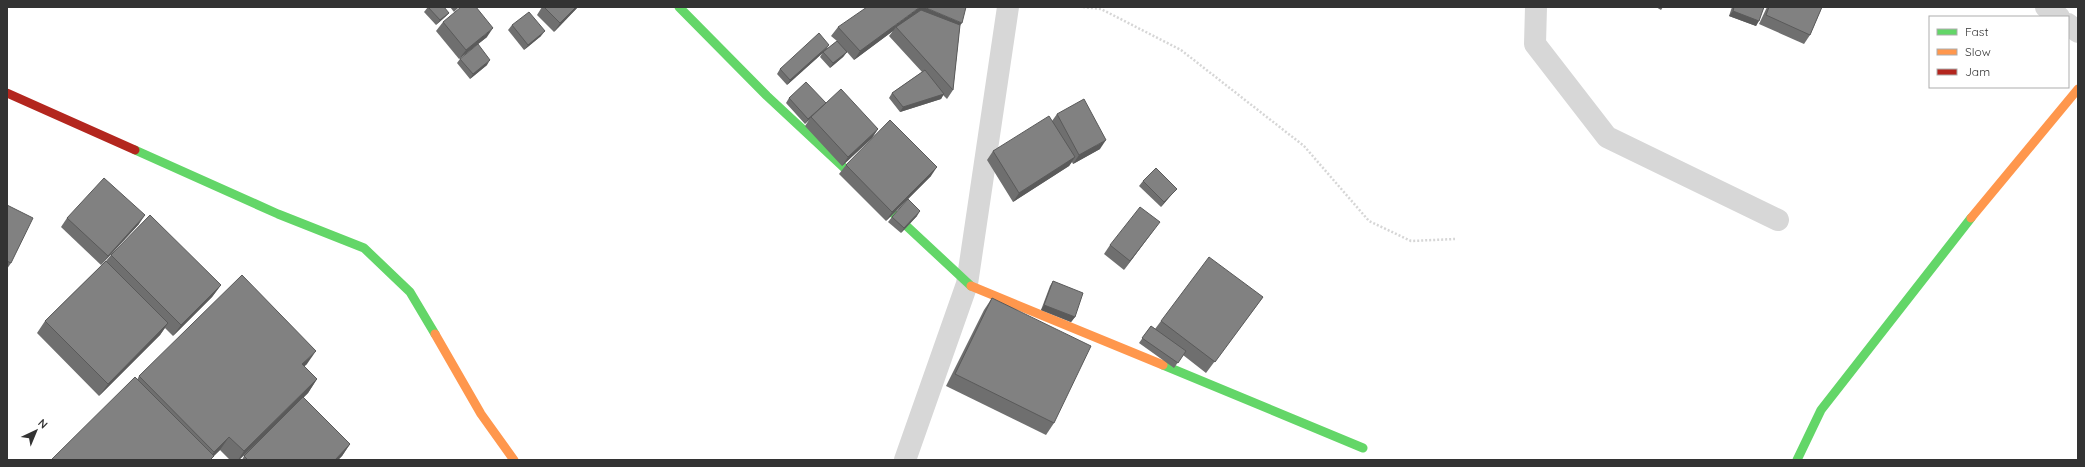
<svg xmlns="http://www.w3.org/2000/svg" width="2085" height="467" font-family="Quicksand,sans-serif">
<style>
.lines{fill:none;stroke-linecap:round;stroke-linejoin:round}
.path{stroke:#d6d6d6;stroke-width:2.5;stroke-dasharray:2 2;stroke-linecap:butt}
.street{stroke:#d7d7d7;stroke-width:22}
.fast{stroke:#63d668;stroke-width:9}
.slow{stroke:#ff974d;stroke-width:9}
.jam{stroke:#b3261e;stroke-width:9}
.wall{fill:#6f6f6f}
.shaded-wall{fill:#5a5a5a}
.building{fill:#818181;stroke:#5a5a5a}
</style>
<rect width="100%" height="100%" fill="#fff"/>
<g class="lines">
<path class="path" d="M1083,7L1101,9L1181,50L1304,146L1369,221L1411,241L1455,239"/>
<g class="street">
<path d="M1536,7L1535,44L1607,137L1778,220"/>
<path d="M2046,7L2059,17"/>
<path d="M2068,24L2078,32"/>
<path d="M905,460L967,284L1008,7"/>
</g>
<g class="fast">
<path d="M679,7L767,96L971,286"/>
<path d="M135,150L278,214L364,248L410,292L435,334"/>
<path d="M1163,365L1363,448"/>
<path d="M1797,460L1821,410L1971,218"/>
</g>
<g class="slow">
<path d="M1971,218L2078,89"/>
<path d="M971,286L1163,365"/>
<path d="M435,334L481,414L514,460"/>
</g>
<path class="jam" d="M7,93L135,150"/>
</g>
<g class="wall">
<path d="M428,7L449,13L445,17L436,25L424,12Z"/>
<path d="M450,7H459L454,12Z"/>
<path d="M542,7H578L554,32L537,15Z"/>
<path d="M1656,7H1663L1661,10Z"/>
<path d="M1732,7H1764L1756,26L1729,16Z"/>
<path d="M1767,7H1822L1810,35L1804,44L1759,24Z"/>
<path d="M443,22L487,37L459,59L436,31Z"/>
<path d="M512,25L541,36L524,50L508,30Z"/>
<path d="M960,25L953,90L947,99L943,95L941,99L900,112L889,98L892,93L922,72L889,36L893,31L854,60L847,52L843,57L830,68L820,57L823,52L837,41L831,36L838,27Z"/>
<path d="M826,50L787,85L777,74L780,69Z"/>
<path d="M460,59L487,65L470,79L457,63Z"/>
<path d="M789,98L826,103L878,129L872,138L842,166L805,126L809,120L805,124L786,103Z"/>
<path d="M1057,114L1100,149L1073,164L1072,162L1069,166L1013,202L987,160L993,151L1052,121Z"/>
<path d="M846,165L931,176L886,221L839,174Z"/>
<path d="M1143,181L1173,193L1161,207L1139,186Z"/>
<path d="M7,205L11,263L7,269Z"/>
<path d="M917,216L901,233L888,222L892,217Z"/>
<path d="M67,218L139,224L101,265L61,227Z"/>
<path d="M1153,231L1124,270L1104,254L1110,245Z"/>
<path d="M111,255L221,285L212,297L173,336L165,328L160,335L99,396L37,333L45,321L106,261Z"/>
<path d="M1053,281L1075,317L1071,322L1041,310L1050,286Z"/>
<path d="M1263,297L1206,373L1183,355L1174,368L1139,343L1151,326L1155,329L1161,321Z"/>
<path d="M992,298L1054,423L1046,435L946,386L984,310Z"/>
<path d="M307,364L304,366L317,379L308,393L303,398L350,444L342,456L338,460H242L244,456L281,419L239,460H230L220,450L214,456L137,380L139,376Z"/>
</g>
<g class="shaded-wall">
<path d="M576,7H578L554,32L560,23Z"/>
<path d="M920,7H924L962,23L956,31L896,27L893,31L854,60L860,51Z"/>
<path d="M1733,11L1759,21L1756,26L1729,16Z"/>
<path d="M449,13L445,17L436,25L440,20Z"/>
<path d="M493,28L487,37L459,59L466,50Z"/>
<path d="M545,31L541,36L524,50L528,45Z"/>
<path d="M829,45L826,50L787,85L790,80Z"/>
<path d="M847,52L843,57L830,68L833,63Z"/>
<path d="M490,60L487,65L470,79L473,74Z"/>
<path d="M944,94L941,99L900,112L903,107Z"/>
<path d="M826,103L811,117L805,124L808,119Z"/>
<path d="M878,129L872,138L842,166L848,157Z"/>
<path d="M1106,140L1100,149L1073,164L1079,155Z"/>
<path d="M1075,157L1069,166L1013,202L1019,193Z"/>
<path d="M937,167L931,176L886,221L892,212Z"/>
<path d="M1177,189L1173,193L1161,207L1164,202Z"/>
<path d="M920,211L917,216L901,233L904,228Z"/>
<path d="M145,215L139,224L101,265L108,256Z"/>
<path d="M1160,222L1153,231L1124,270L1130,261Z"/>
<path d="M221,285L212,297L173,336L181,325Z"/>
<path d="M1044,305L1075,317L1071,322L1041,310Z"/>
<path d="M168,323L160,335L99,396L108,384Z"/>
<path d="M316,351L307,364L293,377L302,364Z"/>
<path d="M317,379L308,393L239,460H238L244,451Z"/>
<path d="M229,437L220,450L209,460H208L214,452Z"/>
<path d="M350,444L342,456L338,460H335Z"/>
</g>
<g class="building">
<path d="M428,7H444L449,13L440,20Z"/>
<path d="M461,7H476L493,28L466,50L443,22Z"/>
<path d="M544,7H576L560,23Z"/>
<path d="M867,7H920L860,51L838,27Z"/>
<path d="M924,7H966L962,23Z"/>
<path d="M1734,7H1764L1759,21L1733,11Z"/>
<path d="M1769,7H1822L1810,35L1766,15Z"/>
<path d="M921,10L960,25L953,90L896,27Z"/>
<path d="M529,12L545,31L528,45L512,25Z"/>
<path d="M819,33L829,45L790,80L780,69Z"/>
<path d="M837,41L847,52L833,63L823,52Z"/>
<path d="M478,44L490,60L473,74L460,59Z"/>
<path d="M925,70L944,94L903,107L892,93Z"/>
<path d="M806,82L826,103L808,119L789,98Z"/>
<path d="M841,89L878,129L848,157L811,117Z"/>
<path d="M1084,99L1106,140L1079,155L1057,114Z"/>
<path d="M1049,116L1075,157L1019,193L993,151Z"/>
<path d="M890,120L937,167L892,212L846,165Z"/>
<path d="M1156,168L1177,189L1164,202L1143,181Z"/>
<path d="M104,178L145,215L108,256L67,218Z"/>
<path d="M908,199L920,211L904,228L892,217Z"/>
<path d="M7,205L33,218L11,263L7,261Z"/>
<path d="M1140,207L1160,222L1130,261L1110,245Z"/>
<path d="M150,215L221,285L181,325L111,255Z"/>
<path d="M1209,257L1263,297L1215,362L1161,321Z"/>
<path d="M106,261L168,323L108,384L45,321Z"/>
<path d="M242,275L316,351L302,364L317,379L244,451L229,437L214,452L139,376Z"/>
<path d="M1053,281L1083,293L1075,317L1044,305Z"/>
<path d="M992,298L1091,346L1054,423L955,374Z"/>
<path d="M1151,326L1186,351L1178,363L1142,338Z"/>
<path d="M135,377L214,456L210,460H51Z"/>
<path d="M303,397L350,444L335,460H248L244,456Z"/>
</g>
<rect width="2085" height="467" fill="none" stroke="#333333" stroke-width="16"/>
<rect x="1929" y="16" width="140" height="72" fill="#ffffff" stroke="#adadad"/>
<rect x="1937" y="29" width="20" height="6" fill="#63d668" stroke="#adadad"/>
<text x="1965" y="36" font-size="12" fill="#333333">Fast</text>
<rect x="1937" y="49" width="20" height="6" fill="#ff974d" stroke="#adadad"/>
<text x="1965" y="56" font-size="12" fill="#333333">Slow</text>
<rect x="1937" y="69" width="20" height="6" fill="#b3261e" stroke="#adadad"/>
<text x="1965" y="76" font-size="12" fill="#333333">Jam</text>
<g transform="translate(36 431) rotate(44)" stroke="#ffffff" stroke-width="3" paint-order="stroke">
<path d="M0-3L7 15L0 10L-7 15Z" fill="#333333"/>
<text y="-6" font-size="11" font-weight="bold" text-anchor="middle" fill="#333333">N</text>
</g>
</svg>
